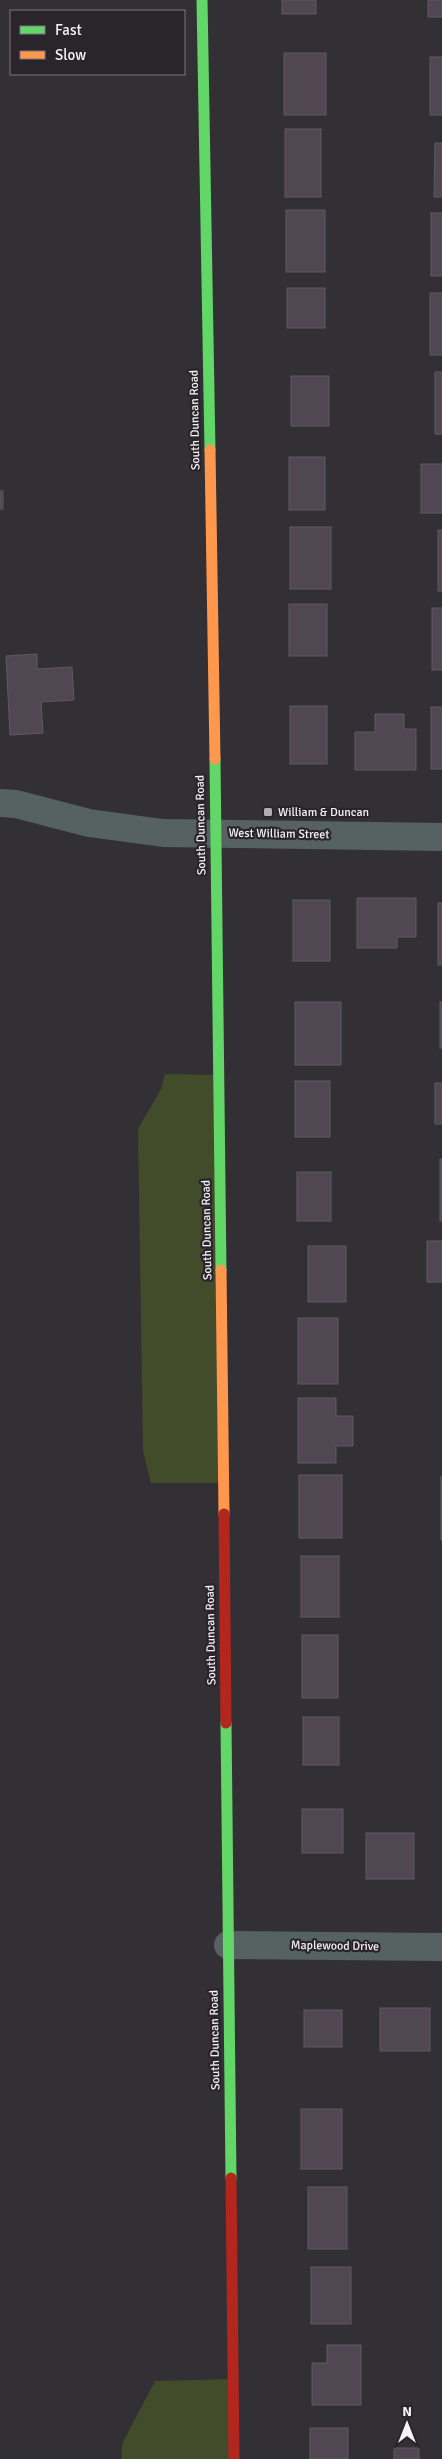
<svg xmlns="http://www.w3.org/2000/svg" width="442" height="2459" font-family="Signika,sans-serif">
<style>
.green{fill:#424b2a}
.building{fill:#504752;stroke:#5d5b5f}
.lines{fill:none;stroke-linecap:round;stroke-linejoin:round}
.street{stroke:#566261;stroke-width:28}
.fast{stroke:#63d668;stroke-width:11}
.slow{stroke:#ff974d;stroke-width:11}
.jam{stroke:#b3261e;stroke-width:11}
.poi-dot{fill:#b0aeb2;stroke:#29252b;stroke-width:2}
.labels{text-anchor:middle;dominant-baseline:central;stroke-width:4.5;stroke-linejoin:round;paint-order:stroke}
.street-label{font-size:12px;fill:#f4f2f6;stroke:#29252b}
.poi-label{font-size:12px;fill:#f4f2f6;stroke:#29252b;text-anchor:start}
</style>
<rect width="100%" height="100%" fill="#323034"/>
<g class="green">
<path d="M165,1074L219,1075L223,1483H151L143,1451L138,1129L161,1089Z"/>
<path d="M233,2379L234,2459H122V2444L155,2381Z"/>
</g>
<g class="building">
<rect x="282" y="0" width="34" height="14"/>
<rect x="428" y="0" width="14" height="17"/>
<rect x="284" y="53" width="42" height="62"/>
<rect x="430" y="57" width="12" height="58"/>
<rect x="285" y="129" width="36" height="68"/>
<path d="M435,143H442V197H434Z"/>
<rect x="286" y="210" width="39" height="62"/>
<rect x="431" y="213" width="11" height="63"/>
<rect x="287" y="288" width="38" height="40"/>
<rect x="430" y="293" width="12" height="62"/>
<rect x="435" y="372" width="7" height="62"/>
<rect x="291" y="376" width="38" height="50"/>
<rect x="289" y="457" width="36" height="53"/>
<rect x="421" y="464" width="21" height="49"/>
<rect x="0" y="491" width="3" height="18"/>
<rect x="290" y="527" width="41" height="62"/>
<rect x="438" y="530" width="4" height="61"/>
<rect x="289" y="604" width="38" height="52"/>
<rect x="432" y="608" width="10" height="62"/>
<path d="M37,654V669L72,667L74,700L41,702L43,733L10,735L6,656Z"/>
<rect x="290" y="706" width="37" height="58"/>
<rect x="431" y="707" width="11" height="62"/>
<path d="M375,714H404V729H416V770H355V732H375Z"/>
<path d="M357,898H416V937H397V948H357Z"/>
<rect x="293" y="900" width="37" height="61"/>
<rect x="438" y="903" width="4" height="62"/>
<rect x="295" y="1002" width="46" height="63"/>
<rect x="440" y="1002" width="2" height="46"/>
<rect x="295" y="1081" width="35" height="56"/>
<rect x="435" y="1083" width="7" height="41"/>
<rect x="440" y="1159" width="2" height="62"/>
<rect x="297" y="1172" width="34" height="49"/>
<rect x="427" y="1241" width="15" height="41"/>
<rect x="308" y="1246" width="38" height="56"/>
<rect x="298" y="1318" width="40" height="66"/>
<path d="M298,1398H336V1416H353V1446H336V1463H298Z"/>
<rect x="299" y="1475" width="43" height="63"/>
<rect x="441" y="1477" width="1" height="63"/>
<rect x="301" y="1556" width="38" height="61"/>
<rect x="302" y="1635" width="36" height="63"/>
<rect x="303" y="1717" width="36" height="48"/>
<rect x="302" y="1809" width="41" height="44"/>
<rect x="366" y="1833" width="48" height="46"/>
<rect x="380" y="2008" width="50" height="43"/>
<rect x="304" y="2010" width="38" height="37"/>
<rect x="301" y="2109" width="41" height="60"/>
<rect x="308" y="2187" width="39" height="62"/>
<rect x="311" y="2267" width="40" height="57"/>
<path d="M327,2345H361V2405H312V2363H327Z"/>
<rect x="310" y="2428" width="38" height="31"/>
<rect x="394" y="2448" width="25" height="11"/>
</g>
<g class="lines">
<g class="street">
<path d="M0,803L16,804L89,823L163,833L442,837"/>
<path d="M228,1945L442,1947"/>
</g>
<g class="fast">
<path d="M202,0L210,450"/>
<path d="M215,759L221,1270"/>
<path d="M226,1723L231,2178"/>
</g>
<g class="slow">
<path d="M210,450L215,759"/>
<path d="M221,1270L224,1514"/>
</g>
<g class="jam">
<path d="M224,1514L226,1723"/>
<path d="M231,2178L234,2459"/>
</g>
</g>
<rect class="poi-dot" x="263" y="807" width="10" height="10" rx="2.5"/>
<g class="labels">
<g class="street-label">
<text transform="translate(195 420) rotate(-91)">South Duncan Road</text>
<text transform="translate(201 825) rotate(-91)">South Duncan Road</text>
<text transform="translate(279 834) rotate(1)">West William Street</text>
<text transform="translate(207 1230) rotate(-91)">South Duncan Road</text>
<text transform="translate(211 1635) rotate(-91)">South Duncan Road</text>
<text transform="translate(335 1946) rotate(1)">Maplewood Drive</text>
<text transform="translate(215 2040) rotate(-91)">South Duncan Road</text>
</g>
<g class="poi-label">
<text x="278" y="812">William &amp; Duncan</text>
</g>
</g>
<rect x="10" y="10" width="175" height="65" fill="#29252b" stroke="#7a777c"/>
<rect x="20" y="26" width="25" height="8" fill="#63d668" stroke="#7a777c"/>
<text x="55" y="35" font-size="15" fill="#f4f2f6">Fast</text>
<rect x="20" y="51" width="25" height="8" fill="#ff974d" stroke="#7a777c"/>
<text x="55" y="60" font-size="15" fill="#f4f2f6">Slow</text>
<g transform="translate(407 2424)" stroke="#29252b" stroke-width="4" paint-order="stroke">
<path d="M0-4L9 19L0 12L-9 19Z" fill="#f4f2f6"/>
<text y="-8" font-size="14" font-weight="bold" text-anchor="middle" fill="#f4f2f6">N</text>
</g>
</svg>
